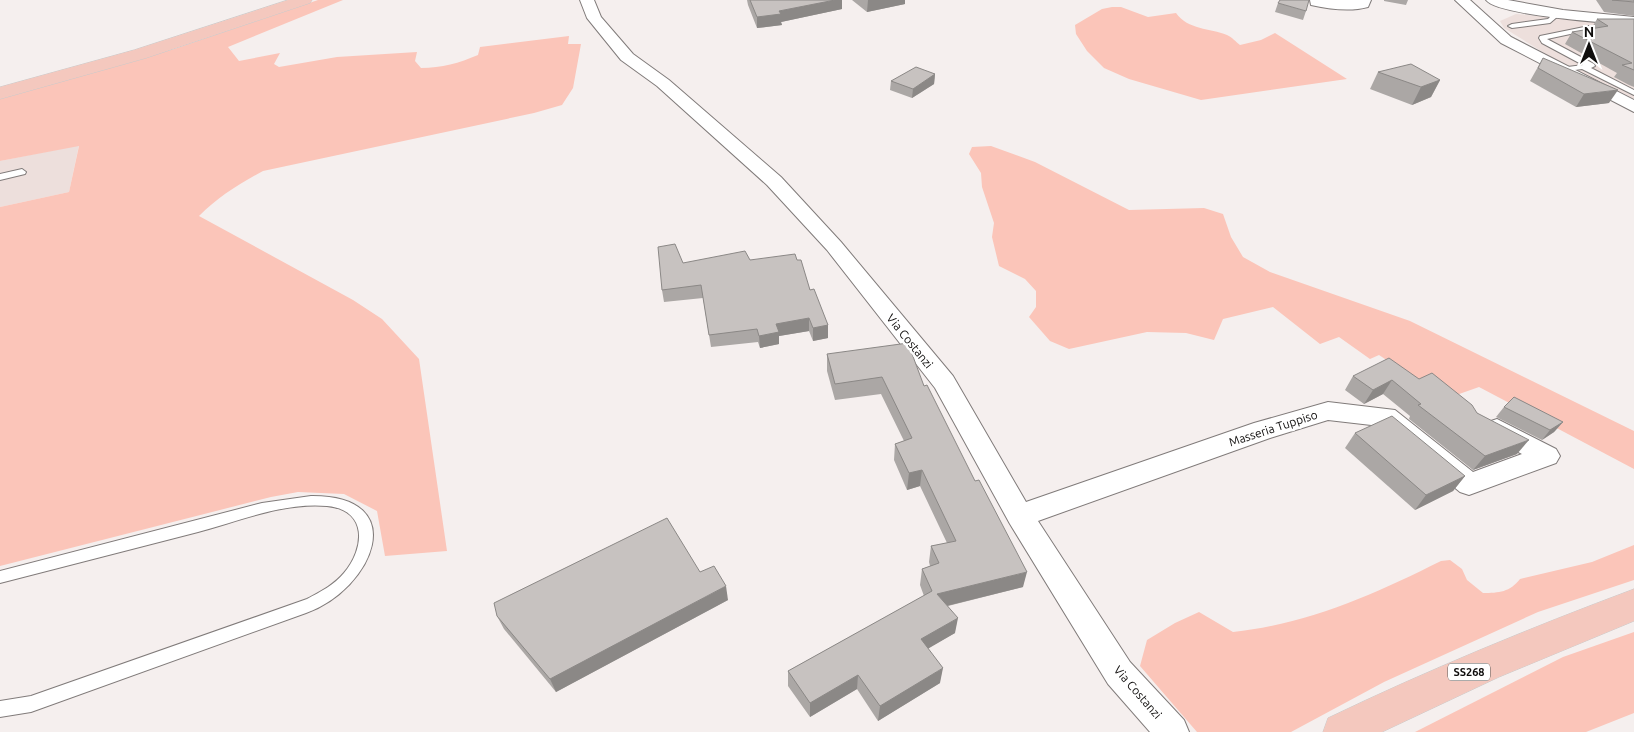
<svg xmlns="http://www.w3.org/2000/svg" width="1634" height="732" font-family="Ubuntu,sans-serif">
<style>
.built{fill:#eddfdc}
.green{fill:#fbc5b9}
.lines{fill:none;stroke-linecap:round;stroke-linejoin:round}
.service-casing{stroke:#807b7a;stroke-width:2}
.minor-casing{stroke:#807b7a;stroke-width:2}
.trunk-casing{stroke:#cacaca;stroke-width:1}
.service{fill:#fff;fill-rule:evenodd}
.minor{fill:#fff;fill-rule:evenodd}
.trunk{fill:#f4c8be;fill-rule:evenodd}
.wall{fill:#aba7a5}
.shaded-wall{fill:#8b8886}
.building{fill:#c7c2c0;stroke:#8b8886}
.labels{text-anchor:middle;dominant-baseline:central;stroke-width:5;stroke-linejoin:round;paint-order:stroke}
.shield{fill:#fff;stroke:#575655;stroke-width:1}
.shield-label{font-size:11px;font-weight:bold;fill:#0f0d0c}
.street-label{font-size:12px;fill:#0f0d0c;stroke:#fff}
</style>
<rect width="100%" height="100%" fill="#f5efee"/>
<g class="built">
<path d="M1516,14L1634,24V100L1567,67L1504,28L1500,21Z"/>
<path d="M79,145L69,192L0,207V161Z"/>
</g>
<g class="green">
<path d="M318,0H343L228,47L239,61L280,53L274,64L279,67L337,57L417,52L415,61L421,68C442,68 459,63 478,55L480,47L569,36L568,44H581L573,88L562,105L534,113L263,171C239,184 218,197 199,216L353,300L382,319L419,359L447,551L385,556L377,511L344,494L298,492L271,497L0,566V207L69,192L79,146L0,161V99L174,49Z"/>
<path d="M1112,7H1121L1148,17L1176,13C1188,30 1210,28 1227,35C1232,37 1236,42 1240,45L1261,40L1275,33L1347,79L1201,100L1129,79L1104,68L1087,51L1076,34L1075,25L1102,9Z"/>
<path d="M991,146L1035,162L1129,210L1204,208L1223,214L1231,237L1243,257L1270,272L1410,321L1634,431V469L1479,387L1445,399L1379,355L1370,359L1339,337L1320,344L1273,307L1223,319L1214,340L1186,333L1147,332L1069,349L1050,341L1029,317L1036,307V291L1025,279L999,266L992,237L994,223L982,187L981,173L969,154L972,147Z"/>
<path d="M1634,545V580L1538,612L1384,682L1291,732H1197L1140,666L1147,640L1175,623L1199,612L1233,632C1308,624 1375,594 1441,561L1450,560L1462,569L1467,580L1483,593C1499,593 1510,592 1520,579L1592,562Z"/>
<path d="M1634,632V713L1586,732H1415L1563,657Z"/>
</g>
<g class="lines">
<defs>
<g id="service">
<path d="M1550,12H1554L1557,17L1550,23L1512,28L1508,26L1512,24L1548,19L1550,17Z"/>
<path d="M1589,26H1634V30H1589L1547,39L1594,64L1595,66L1591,68L1634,90V95L1582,69L1560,72L1556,70L1560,68L1583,65L1542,43L1539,38L1540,36Z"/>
<path d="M22,169L26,172L25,174L0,180V174Z"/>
<path d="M311,496C413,495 373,589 306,613L31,712L0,717V701L31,696L307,599C320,592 334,585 344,573C365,548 368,510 327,506C284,502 239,521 198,532C132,549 66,566 0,583V571L262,503Z"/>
</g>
<g id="minor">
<path d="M580,0H594L601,17L633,54L669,80L781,177L841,242L953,376L1026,502L1254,423L1328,402L1395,410L1473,472L1522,454L1488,436L1484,429L1488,422L1497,419L1556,449L1560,456L1556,463L1469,495L1460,492L1380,426L1328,420L1270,438L1038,521L1130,662L1184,720L1189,732H1150L1108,684L1010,524L935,388L827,250L767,185L657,86L621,60L587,18Z"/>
<path d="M1310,0H1371L1368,7C1350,12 1329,9 1311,5Z"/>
<path d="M1455,0H1470L1511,37L1634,100V112L1501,43Z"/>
<path d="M1486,0H1508L1563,10L1634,17V25C1610,23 1498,16 1486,0Z"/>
</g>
<g id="trunk">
<path d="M288,0H312L310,3L146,58L0,99V87L134,50Z"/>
<path d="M1634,589V621L1499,677L1382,732H1323L1328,718C1428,670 1530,628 1634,589Z"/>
</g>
</defs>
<use href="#service" class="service-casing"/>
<use href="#minor" class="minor-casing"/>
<use href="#trunk" class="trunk-casing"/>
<use href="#service" class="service"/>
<use href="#minor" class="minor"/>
<use href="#trunk" class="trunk"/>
</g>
<g class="wall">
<path d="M747,0H842V9L781,22L782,25L757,28L748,5Z"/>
<path d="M852,0H905V4L867,12Z"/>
<path d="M1384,0H1408L1406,5L1384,1Z"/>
<path d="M1596,0H1634V16L1604,12Z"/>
<path d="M1278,3L1306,11L1303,20L1275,12Z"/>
<path d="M1597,19H1634V87L1629,85L1614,77L1617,73L1565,44L1572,32L1591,29Z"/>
<path d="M1543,58L1609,103L1576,107L1530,81Z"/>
<path d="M1378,72L1440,80L1431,97L1412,105L1370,89Z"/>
<path d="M935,74L934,84L912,98L890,90L891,81Z"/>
<path d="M750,260H797L810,290L828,325V338L813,341L809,331L779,336V344L760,348L758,342L711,347L703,298L664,302L662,290L683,263Z"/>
<path d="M827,354L924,386L1023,587L948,606L955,633L928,648L940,683L878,721L857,689L810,717L788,686V671L924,596L920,585L922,569L930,566L929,562L931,546L947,543L920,486L907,490L894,460L895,444L904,441L881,394L835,400L827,371Z"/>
<path d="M1353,376L1419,379L1477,413L1517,454L1473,470L1409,419L1410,416L1383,394L1364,404L1345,390Z"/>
<path d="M1504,407L1563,422L1554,432L1542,440L1496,417Z"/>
<path d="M1355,433L1465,476L1453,491L1415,510L1345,448Z"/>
<path d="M728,600L556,692L504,629L497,616Z"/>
</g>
<g class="shaded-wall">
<path d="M835,0H842V9L781,22L782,25L757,28V17L779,11Z"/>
<path d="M868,0H905V4L867,12Z"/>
<path d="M935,74L934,84L912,98L913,89Z"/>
<path d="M1440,80L1431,97L1412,105L1421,87Z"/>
<path d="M1618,90L1609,103L1576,107L1584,94Z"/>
<path d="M809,318V331L779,336V344L760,348L759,336L776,324Z"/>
<path d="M828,325V338L813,341V328Z"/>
<path d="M1392,380L1383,394L1364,404L1373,390Z"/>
<path d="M1563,422L1554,432L1542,440L1550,430Z"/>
<path d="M1529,440L1517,454L1473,470L1485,456Z"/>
<path d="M922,470L920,486L907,490L909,473Z"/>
<path d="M1465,476L1453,491L1415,510L1426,495Z"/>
<path d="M1027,572L1023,587L934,609L937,594Z"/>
<path d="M726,586L728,600L556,692L550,679Z"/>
<path d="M958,618L955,633L919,654L921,639Z"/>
<path d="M943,668L940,683L878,721L880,706Z"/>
<path d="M858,675L857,689L810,717V703Z"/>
</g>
<g class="building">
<path d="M750,0H835L779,11L781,14L757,17Z"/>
<path d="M1280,0H1309L1306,11L1278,3Z"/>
<path d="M1612,0H1634V2Z"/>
<path d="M1597,19H1634V70L1622,65L1632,63L1572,32L1608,26Z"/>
<path d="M1543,58L1618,90L1584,94L1538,68Z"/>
<path d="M1411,64L1440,80L1421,87L1378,72Z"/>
<path d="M916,67L935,74L913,89L891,81Z"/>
<path d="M675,244L683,263L745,251L750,260L795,254L797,260H801L810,290L814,289L828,325L813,328L809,318L776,324L779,332L759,336L757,329L709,335L701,285L662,290L658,247Z"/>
<path d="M908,343L924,386L927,385L975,481L979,480L1027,572L937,594L958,618L921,639L943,668L880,706L858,675L810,703L788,671L932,591L922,569L939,563L931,546L956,541L922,470L909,473L895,444L912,438L882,377L835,384L827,354Z"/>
<path d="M1389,358L1419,379L1432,373L1472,405L1477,413L1529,440L1485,456L1418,405L1421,404L1392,380L1373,390L1353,376Z"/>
<path d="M1514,397L1563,422L1550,430L1504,407Z"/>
<path d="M1392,416L1465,476L1426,495L1355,433Z"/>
<path d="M667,518L700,572L714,566L726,586L550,679L497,616L494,603Z"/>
</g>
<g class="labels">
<rect class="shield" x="1448" y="663.5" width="42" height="17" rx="4"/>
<g class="shield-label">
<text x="1469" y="672">SS268</text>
</g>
<g class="street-label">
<text transform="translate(910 341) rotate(51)">Via Costanzi</text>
<text transform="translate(1273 428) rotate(-18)">Masseria Tuppiso</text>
<text transform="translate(1138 692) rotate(49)">Via Costanzi</text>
</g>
</g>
<g transform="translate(1589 45)" stroke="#ffffff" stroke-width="4" paint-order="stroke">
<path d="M0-4L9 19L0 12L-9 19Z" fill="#0f0d0c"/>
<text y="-8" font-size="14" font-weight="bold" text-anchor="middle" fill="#0f0d0c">N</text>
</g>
</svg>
